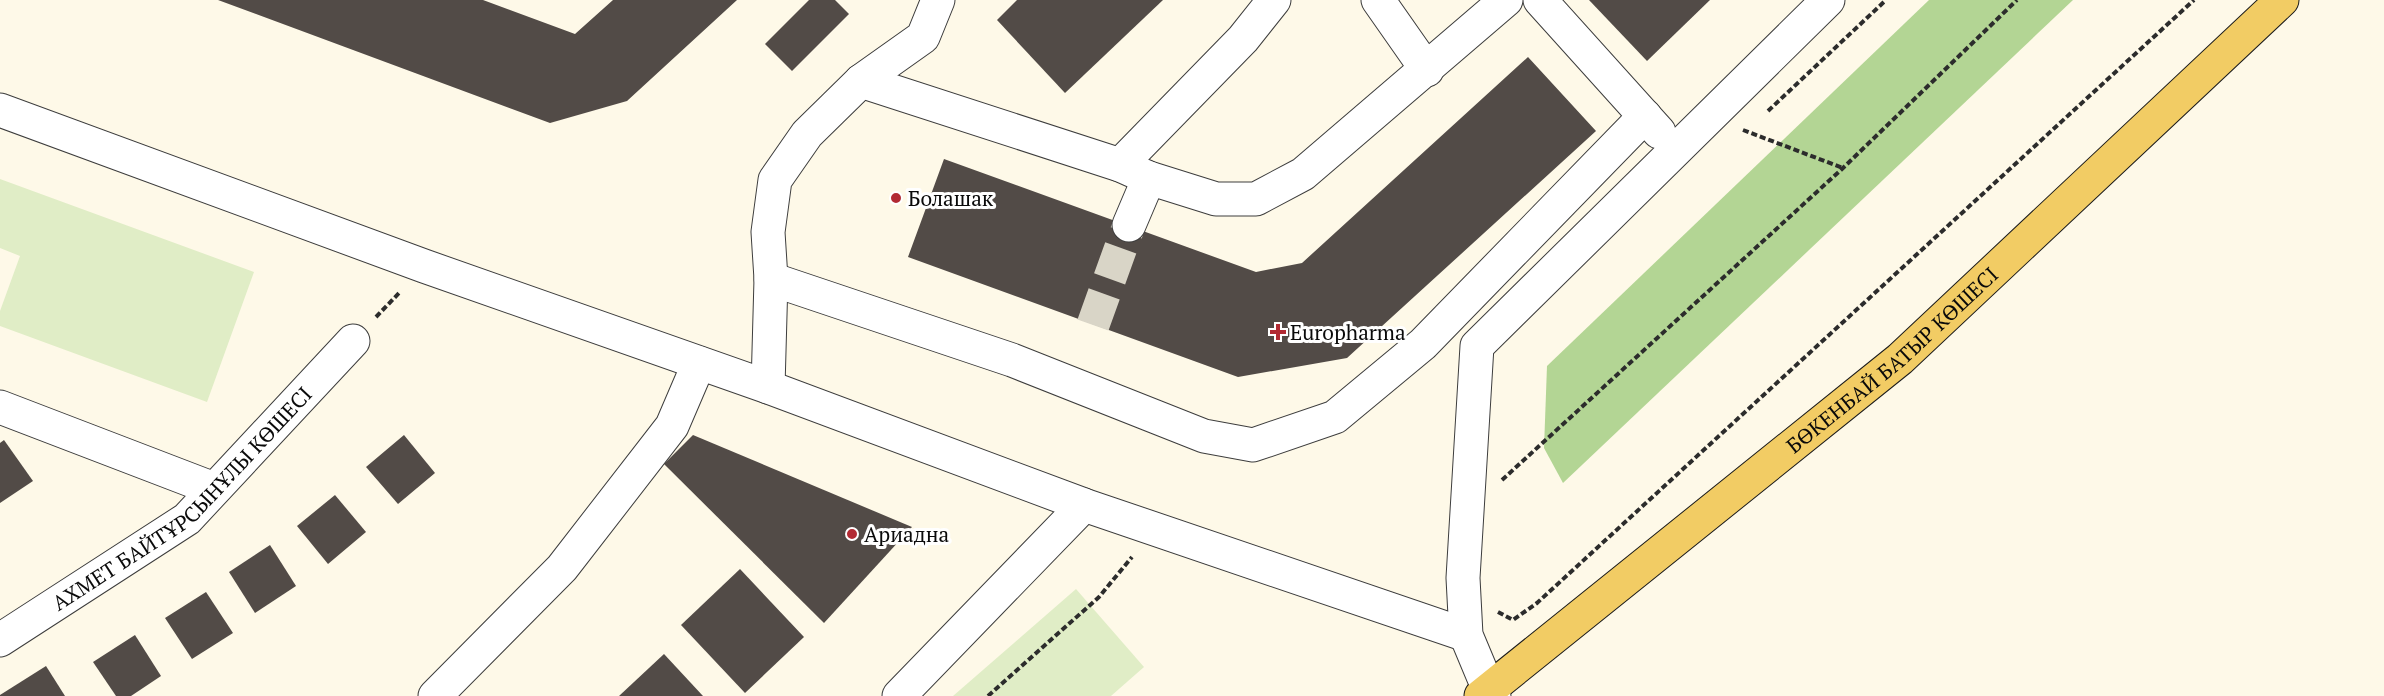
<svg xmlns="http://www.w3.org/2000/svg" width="2384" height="696" font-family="'PT Serif',serif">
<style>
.forest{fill:#b3d594}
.pitch{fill:#e0edc6}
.building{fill:#524b47}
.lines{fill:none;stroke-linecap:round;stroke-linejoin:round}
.minor-tunnel{stroke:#d9d5c7;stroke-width:33;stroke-dasharray:33 16;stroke-linecap:butt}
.minor-casing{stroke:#3d3d3d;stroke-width:35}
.major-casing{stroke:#1b1b1b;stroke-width:35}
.path{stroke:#2c2c2c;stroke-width:4;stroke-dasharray:6 3;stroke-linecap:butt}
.minor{stroke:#fff;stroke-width:33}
.major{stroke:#f2cc64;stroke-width:33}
.poi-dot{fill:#b22a33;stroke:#fff;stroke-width:2}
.labels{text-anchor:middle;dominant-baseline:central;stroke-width:6;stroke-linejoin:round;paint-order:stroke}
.poi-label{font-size:21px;fill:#0a0a0a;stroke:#fff;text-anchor:start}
.street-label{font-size:21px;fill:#0a0a0a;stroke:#fff}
</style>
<rect width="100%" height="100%" fill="#fef9e8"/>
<path class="forest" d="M1929,0H2073L1563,483L1544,448L1547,366Z"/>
<g class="pitch">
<path d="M0,179L254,272L207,402L0,326V311L20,256L0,248Z"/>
<path d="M1076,589L1144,667L1111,696H953Z"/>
</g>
<g class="building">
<path d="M218,0H483L575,34L613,0H737L627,101L550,123Z"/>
<path d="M809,0H835L849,14L792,71L765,44Z"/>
<path d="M1017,0H1163L1065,93L997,20Z"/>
<path d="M1589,0H1710L1647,61Z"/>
<path d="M1528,57L1596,131L1347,358L1238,377L908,257L944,159L1256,272L1302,263Z"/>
<path d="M404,435L435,473L398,504L366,467Z"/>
<path d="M693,435L912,527L824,623L664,464Z"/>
<path d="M4,440L33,481L0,503V443Z"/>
<path d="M335,495L366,532L328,564L297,526Z"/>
<path d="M270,545L296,586L255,613L229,572Z"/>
<path d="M740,569L804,637L745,693L681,625Z"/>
<path d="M206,592L233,633L192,659L165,618Z"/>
<path d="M135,635L161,676L131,696H116L93,662Z"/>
<path d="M664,654L703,696H619Z"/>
<path d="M46,666L65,696H0V695Z"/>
</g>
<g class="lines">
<path class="minor-tunnel" d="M1093,325L1129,225"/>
<defs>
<g id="minor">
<path d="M1378,0L1427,70"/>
<path d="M1540,0L1659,132"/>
<path d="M861,81L1120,165L1149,178L1216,199H1256L1303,174L1506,0"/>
<path d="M0,110L424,266L768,387L1084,505L1466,635"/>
<path d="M1120,165L1243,39L1274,0"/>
<path d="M1129,225L1149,178"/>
<path d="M771,279L1012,360L1204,436L1253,445L1335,417L1423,344L1645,116"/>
<path d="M768,387L771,279L768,232L775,180L807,134L861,81L923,37L938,0"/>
<path d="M0,407L214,489"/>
<path id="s1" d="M0,640L187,519L353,341"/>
<path d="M435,696L562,568L672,426L699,363"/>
<path d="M899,696L1084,505"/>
<path d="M1494,696L1489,690L1466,635L1463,578L1477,346L1828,0"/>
</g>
<g id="major">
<path id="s2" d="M1481,696L1900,359L2282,0"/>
</g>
</defs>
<use href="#minor" class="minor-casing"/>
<use href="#major" class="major-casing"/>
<g class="path">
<path d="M1768,111L1886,0"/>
<path d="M1743,130L1843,168"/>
<path d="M376,317L400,292"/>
<path d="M1502,480L1843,168L2017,0"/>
<path d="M1498,612L1513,620L1537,603L2194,0"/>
<path d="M988,696L1099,597L1132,557"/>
</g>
<use href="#minor" class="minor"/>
<use href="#major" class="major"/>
</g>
<g class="poi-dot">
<circle cx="896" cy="198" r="6"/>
<path d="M1275 323h6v6h6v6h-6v6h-6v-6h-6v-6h6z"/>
<circle cx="852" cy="534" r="6"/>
</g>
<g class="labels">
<g class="poi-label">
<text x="908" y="198">Болашак</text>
<text x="1290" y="332">Europharma</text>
<text x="864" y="534">Ариадна</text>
</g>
<g class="street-label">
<text stroke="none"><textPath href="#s2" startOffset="531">БӨКЕНБАЙ БАТЫР КӨШЕСІ</textPath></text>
<text stroke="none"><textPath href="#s1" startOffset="232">АХМЕТ БАЙТҰРСЫНҰЛЫ КӨШЕСІ</textPath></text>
</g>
</g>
</svg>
